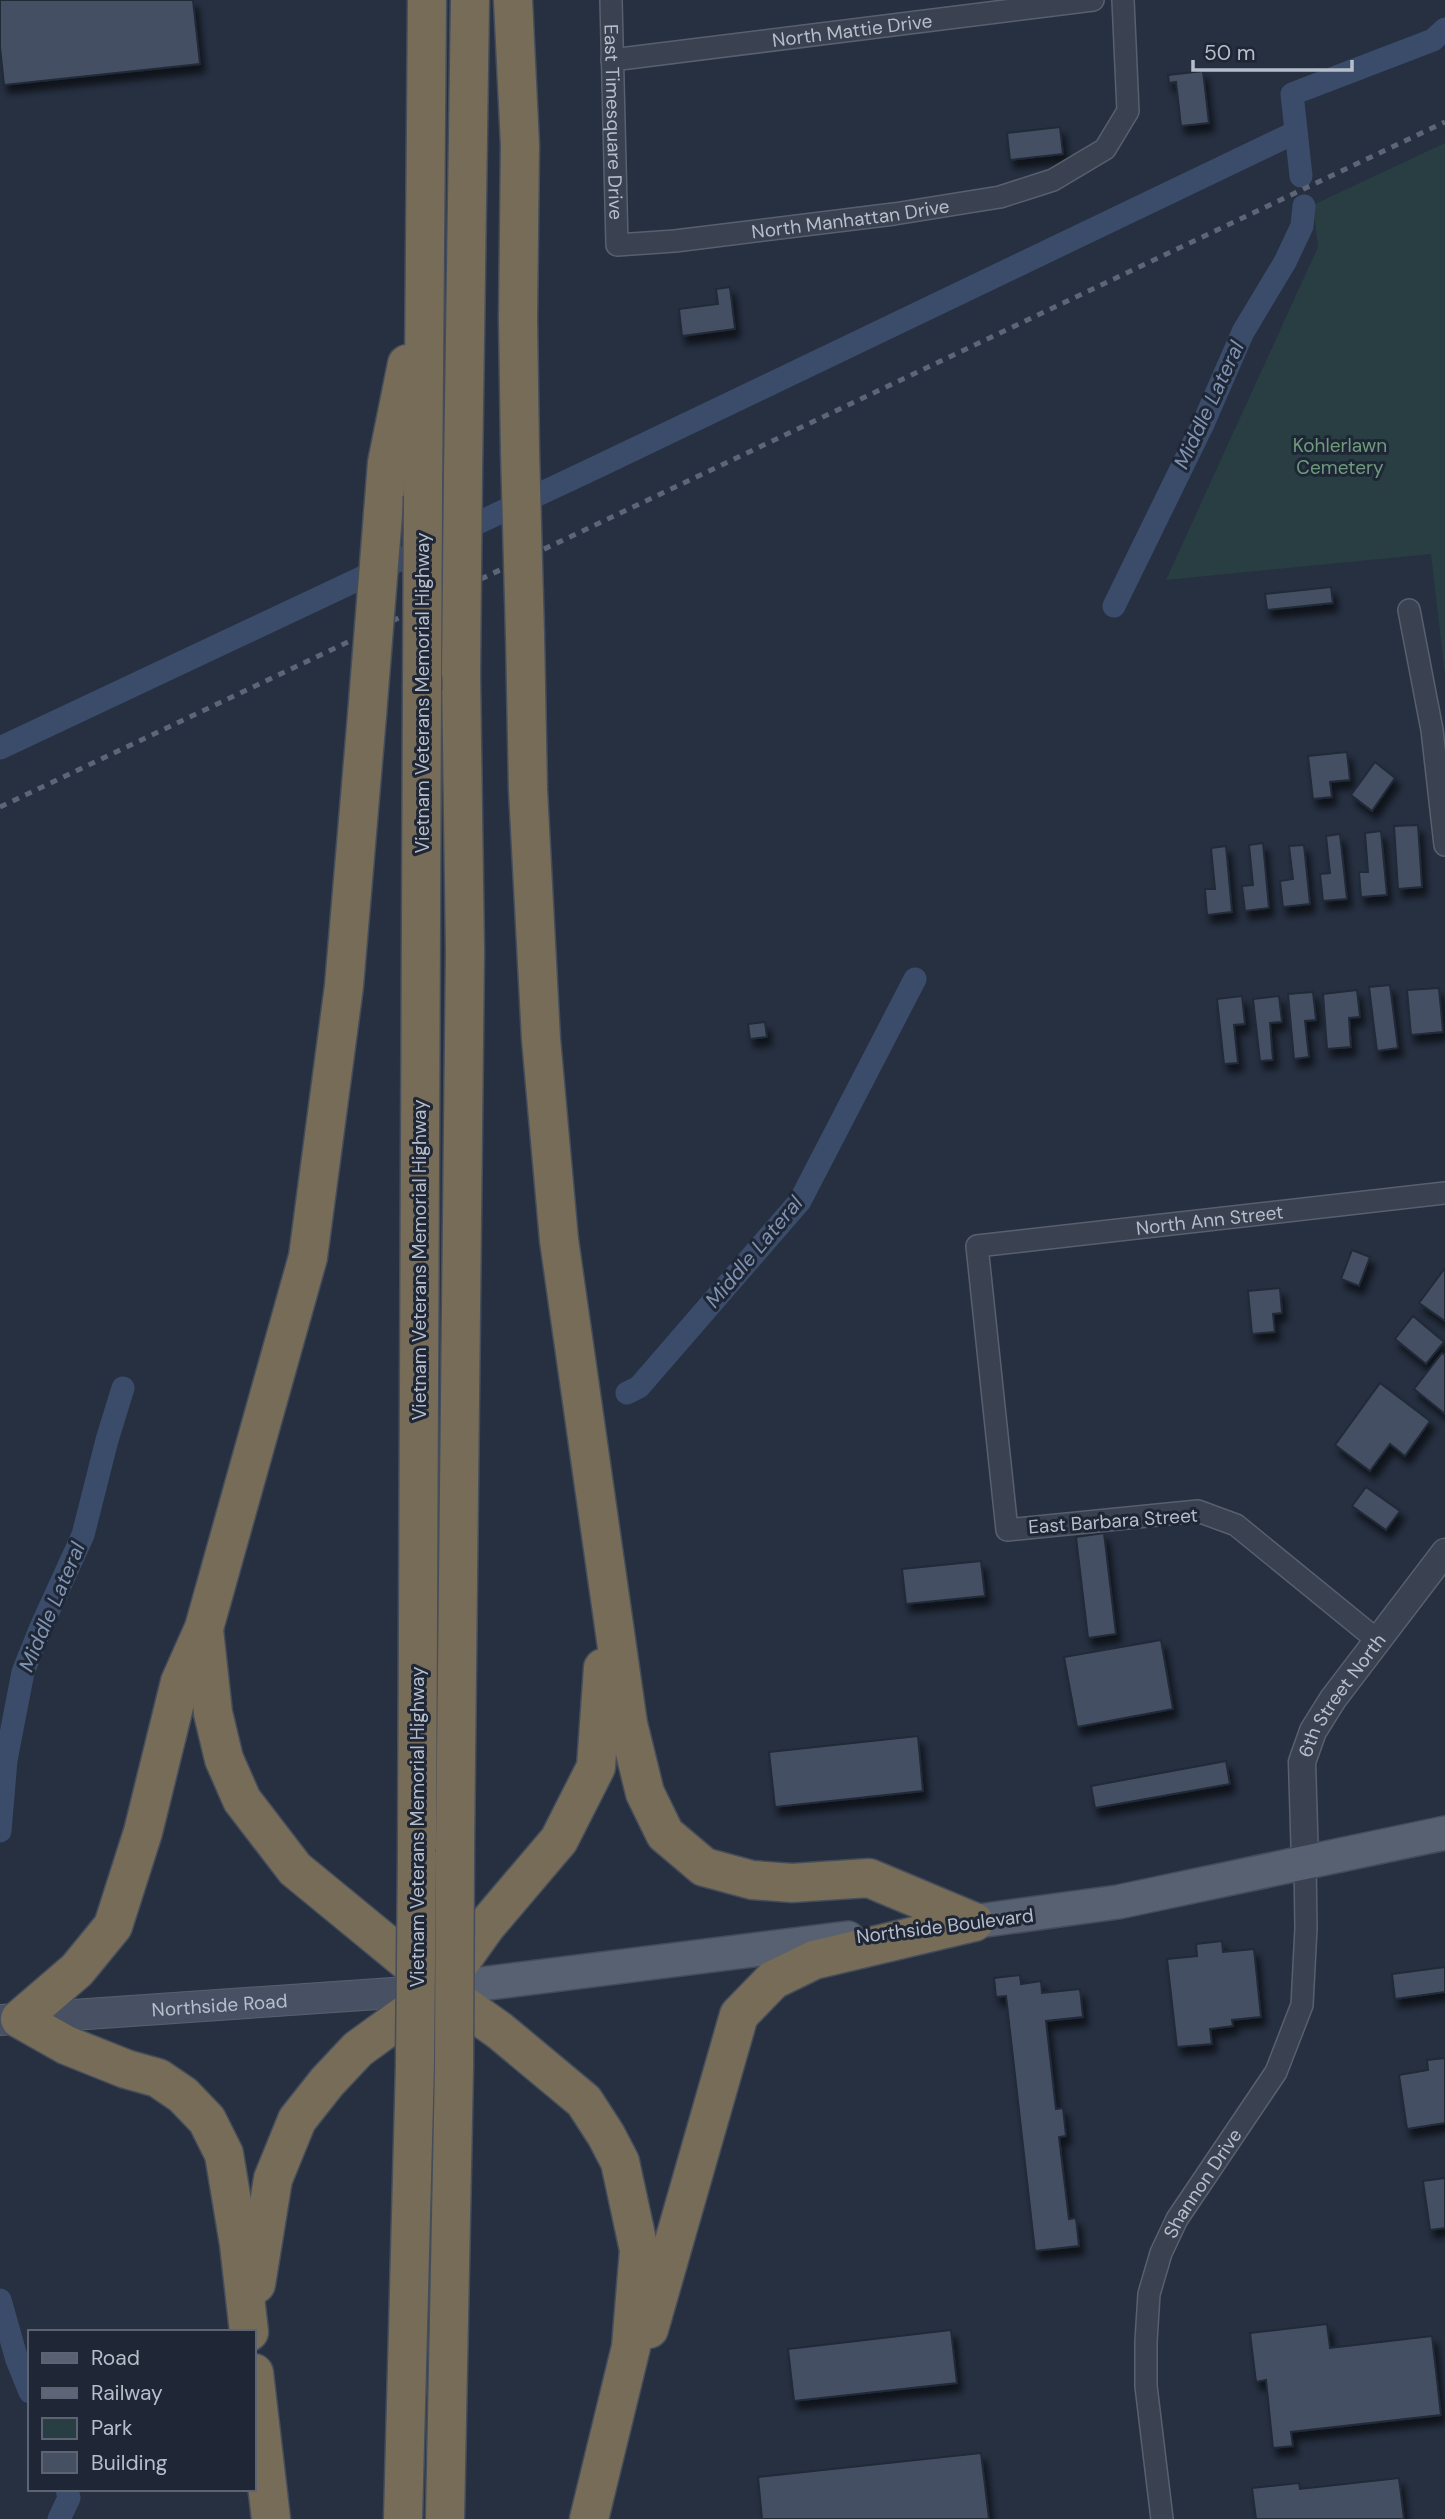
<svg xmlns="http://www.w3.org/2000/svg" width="1445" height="2519" font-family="'DM Sans',sans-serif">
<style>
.green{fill:#283e42}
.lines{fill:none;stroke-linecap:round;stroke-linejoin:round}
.canal{stroke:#3b4c6a;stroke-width:23}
.building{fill:#455063;stroke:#212938;stroke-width:2;filter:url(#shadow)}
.minor-casing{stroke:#58606e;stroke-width:24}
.tertiary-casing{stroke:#58606e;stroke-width:29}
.secondary-casing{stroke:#58606e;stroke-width:32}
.primary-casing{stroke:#444b5a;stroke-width:36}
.motorway-casing{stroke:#454d5b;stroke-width:41}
.minor{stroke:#3a4251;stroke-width:21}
.tertiary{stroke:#3a4251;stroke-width:26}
.secondary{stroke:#485164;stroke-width:30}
.primary{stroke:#586171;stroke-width:33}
.motorway{stroke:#776c57;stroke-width:38}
.rail{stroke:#5c6678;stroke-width:5;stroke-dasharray:7 7;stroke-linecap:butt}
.motorway-bridge-casing{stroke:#454d5b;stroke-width:41;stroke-linecap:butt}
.motorway-bridge{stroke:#776c57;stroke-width:38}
.labels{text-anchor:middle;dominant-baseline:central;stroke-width:6;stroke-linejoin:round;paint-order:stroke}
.street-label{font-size:19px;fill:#b7becb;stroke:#1f2736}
.park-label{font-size:19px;fill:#6e9c7b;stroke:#1f2736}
.water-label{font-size:21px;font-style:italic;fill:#7e92b2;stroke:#1f2736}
</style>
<defs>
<filter id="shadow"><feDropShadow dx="4.5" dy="8" stdDeviation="3.5" flood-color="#0009"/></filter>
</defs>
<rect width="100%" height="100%" fill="#263041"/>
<path class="green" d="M1445,143V675L1431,554L1166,580L1318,247L1313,205Z"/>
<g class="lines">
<g class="canal">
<path d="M1301,176L1292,94L1433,40L1445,29"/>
<path d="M1114,606L1203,424L1243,332L1285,262L1302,226L1304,206"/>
<path d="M0,748L599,466L1296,132"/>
<path d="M627,1393L639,1387L800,1201L915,979"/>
<path d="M0,1831L6,1760L23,1672L41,1627L83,1535L107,1440L123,1388"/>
<path d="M0,2300L17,2360L30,2392"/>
<path d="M59,2519L69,2498L67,2489"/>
</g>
</g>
<g class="building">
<path d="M0,0H193L200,64L4,85L0,47Z"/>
<path d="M1203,71L1209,123L1181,126L1176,82L1169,83L1168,75Z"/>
<path d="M1060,127L1063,154L1010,160L1007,133Z"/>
<path d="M730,287L735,329L682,336L679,309L718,304L716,289Z"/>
<path d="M1331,587L1333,603L1267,610L1265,594Z"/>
<path d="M1347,752L1350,780L1330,782L1332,797L1313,799L1308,756Z"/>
<path d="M1375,762L1395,778L1372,811L1351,795Z"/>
<path d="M1418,825L1422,887L1398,889L1394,826Z"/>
<path d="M1381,831L1387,895L1361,897L1359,872H1368L1365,833Z"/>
<path d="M1340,834L1347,899L1323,901L1320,874L1330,873L1326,836Z"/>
<path d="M1263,843L1269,908L1245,911L1242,886L1253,885L1249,845Z"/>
<path d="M1304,845L1310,904L1283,907L1280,881L1293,879L1289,846Z"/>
<path d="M1226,846L1232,912L1207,915L1205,889H1215L1211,848Z"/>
<path d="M1390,985L1398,1048L1377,1051L1369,987Z"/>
<path d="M1439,988L1443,1032L1411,1035L1407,990Z"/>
<path d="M1357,990L1360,1017L1349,1018L1351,1047L1327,1049L1323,994Z"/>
<path d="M1313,992L1316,1020L1305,1021L1309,1057L1294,1059L1288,994Z"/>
<path d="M1242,996L1245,1024L1234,1025L1238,1063L1224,1064L1217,999Z"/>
<path d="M1279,996L1282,1022L1270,1023L1273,1060L1260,1061L1253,999Z"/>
<path d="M765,1022L767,1037L750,1039L748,1024Z"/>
<path d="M1352,1250L1370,1257L1359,1286L1341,1279Z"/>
<path d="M1445,1268V1321L1419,1303Z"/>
<path d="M1280,1288L1282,1313L1273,1314L1275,1332L1252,1334L1248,1291Z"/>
<path d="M1413,1316L1444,1342L1426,1364L1395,1339Z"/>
<path d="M1442,1353L1445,1355V1414L1414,1389Z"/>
<path d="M1380,1383L1430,1421L1405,1456L1390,1444L1370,1471L1335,1445Z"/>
<path d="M1366,1487L1400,1511L1386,1530L1352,1506Z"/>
<path d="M1104,1533L1116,1634L1088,1638L1076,1537Z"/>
<path d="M981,1561L985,1596L906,1604L902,1569Z"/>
<path d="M1161,1640L1173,1709L1077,1727L1064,1657Z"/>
<path d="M918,1736L923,1791L775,1807L769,1752Z"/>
<path d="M1226,1761L1230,1784L1095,1808L1091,1786Z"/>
<path d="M1222,1941L1223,1952L1254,1949L1261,2017L1232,2020L1233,2026L1210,2029L1212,2044L1177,2047L1167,1959L1197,1956L1196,1944Z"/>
<path d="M1445,1967V1992L1395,1999L1392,1974Z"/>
<path d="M1020,1975L1021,1984L1041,1981L1042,1993L1080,1989L1083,2017L1046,2021L1056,2109L1063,2108L1066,2136L1059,2137L1069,2219L1076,2218L1079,2246L1035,2251L1006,1996L996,1997L994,1978Z"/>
<path d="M1445,2058V2123L1407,2129L1399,2075L1428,2070L1427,2060Z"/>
<path d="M1445,2178V2228L1430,2230L1423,2181Z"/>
<path d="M1327,2324L1330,2348L1432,2336L1441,2415L1291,2432L1293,2446L1273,2448L1266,2380L1256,2382L1250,2333Z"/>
<path d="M951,2330L957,2383L794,2401L788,2349Z"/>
<path d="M981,2453L989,2519H762L758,2477Z"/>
<path d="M1399,2478L1404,2519H1256L1252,2488L1299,2483L1300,2489Z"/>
</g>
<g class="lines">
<defs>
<g id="minor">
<path id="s1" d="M611,0L617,245L675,241L894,214L1000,197L1053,180L1105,149L1128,111L1123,0"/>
<path id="s2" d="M612,60L1093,0"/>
<path d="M1409,610L1432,730L1445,845"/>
<path id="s3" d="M1377,1640L1236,1525L1198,1511L1007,1530L977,1246L1445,1193"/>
<path id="s4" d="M1162,2519L1146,2386V2341L1149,2294L1161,2253L1177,2219L1276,2072L1302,2005L1306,1928L1305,1861"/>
</g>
<g id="tertiary">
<path id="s5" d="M1305,1861L1302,1762L1313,1731L1333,1699L1445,1552"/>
</g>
<g id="secondary">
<path id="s6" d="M0,2020L436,1990"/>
</g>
<g id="primary">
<path d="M950,1925L1118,1902L1445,1833"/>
<path d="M441,1989L848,1938"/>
</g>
<g id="motorway">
<path d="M513,0L520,145L518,319L520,451"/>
<path d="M463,473L470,0"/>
<path d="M423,496L427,0"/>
<path d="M383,514L387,463L407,364"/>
<path d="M525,635L528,790L541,1039L559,1240L628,1724L645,1793L665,1834L704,1867L752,1880L792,1883L869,1878L974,1922"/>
<path d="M204,1630L213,1713L224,1759L242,1800L295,1869L441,1989L500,2031L584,2101L606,2135L620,2162L639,2250L631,2347L589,2519"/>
<path d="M455,1849L465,951L461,673"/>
<path d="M417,1854L422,690"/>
<path d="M256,2284L273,2179L297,2120L327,2082L358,2049L441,1989L486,1926L559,1840L596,1767L603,1668"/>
<path d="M649,2329L739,2015L773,1980L814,1960L974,1922"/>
<path d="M249,2332L239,2244L224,2154L207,2120L183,2095L158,2078L126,2069L66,2045L20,2019L77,1970L113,1926L143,1832L180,1682L204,1628L308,1257L344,986L367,715"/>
<path d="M254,2373L271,2519"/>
<path d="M403,2519L415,2064"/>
<path d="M445,2519L454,2067"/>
</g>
</defs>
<use href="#minor" class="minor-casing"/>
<use href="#tertiary" class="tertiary-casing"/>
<use href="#secondary" class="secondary-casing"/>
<use href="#primary" class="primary-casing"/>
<use href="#motorway" class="motorway-casing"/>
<use href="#minor" class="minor"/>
<use href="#tertiary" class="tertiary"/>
<use href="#secondary" class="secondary"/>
<use href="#primary" class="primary"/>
<use href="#motorway" class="motorway"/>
<path class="rail" d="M0,807L1445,122"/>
<defs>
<g id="motorway-bridge">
<path d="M520,451L525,635"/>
<path d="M461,673L463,473"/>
<path d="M422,690L423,496"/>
<path d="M367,715L383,514"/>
<path d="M415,2064L417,1854"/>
<path d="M454,2067L455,1849"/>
</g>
</defs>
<use href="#motorway-bridge" class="motorway-bridge-casing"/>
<use href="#motorway-bridge" class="motorway-bridge"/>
</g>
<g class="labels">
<g class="street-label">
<text stroke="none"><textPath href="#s2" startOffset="242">North Mattie Drive</textPath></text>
<text stroke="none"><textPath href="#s1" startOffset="122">East Timesquare Drive</textPath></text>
<text stroke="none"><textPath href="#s1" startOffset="480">North Manhattan Drive</textPath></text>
<text transform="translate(422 693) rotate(-90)">Vietnam Veterans Memorial Highway</text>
<text stroke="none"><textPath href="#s3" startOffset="934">North Ann Street</textPath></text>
<text transform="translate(419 1260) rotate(-90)">Vietnam Veterans Memorial Highway</text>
<text transform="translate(1113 1521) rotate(-4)">East Barbara Street</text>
<text stroke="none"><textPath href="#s5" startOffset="177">6th Street North</textPath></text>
<text transform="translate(417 1827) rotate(-90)">Vietnam Veterans Memorial Highway</text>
<text transform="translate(945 1926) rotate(-7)">Northside Boulevard</text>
<text stroke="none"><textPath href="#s6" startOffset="220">Northside Road</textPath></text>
<text stroke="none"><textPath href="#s4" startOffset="350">Shannon Drive</textPath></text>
</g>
<g class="park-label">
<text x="1340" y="445">Kohlerlawn<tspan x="1340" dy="22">Cemetery</tspan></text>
</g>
<g class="water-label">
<text transform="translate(1209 405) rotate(-65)">Middle Lateral</text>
<text transform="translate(754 1252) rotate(-50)">Middle Lateral</text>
<text transform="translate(52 1607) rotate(-67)">Middle Lateral</text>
</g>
</g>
<rect x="28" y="2330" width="228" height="161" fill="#1f2736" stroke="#5c6372" stroke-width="2"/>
<rect x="42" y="2353" width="35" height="10" fill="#586171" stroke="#5c6372" stroke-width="2"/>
<text x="91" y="2365" font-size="21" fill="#b7becb">Road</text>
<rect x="42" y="2388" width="35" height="10" fill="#5c6678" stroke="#5c6372" stroke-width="2"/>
<text x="91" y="2400" font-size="21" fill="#b7becb">Railway</text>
<rect x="42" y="2418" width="35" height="21" fill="#283e42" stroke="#5c6372" stroke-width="2"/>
<text x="91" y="2435" font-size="21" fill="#b7becb">Park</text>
<rect x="42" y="2452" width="35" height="21" fill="#455063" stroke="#5c6372" stroke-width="2"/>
<text x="91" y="2470" font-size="21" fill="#b7becb">Building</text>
<path d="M1193 60v10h159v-10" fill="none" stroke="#b7becb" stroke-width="3.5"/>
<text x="1204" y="60" font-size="21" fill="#b7becb" stroke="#1f2736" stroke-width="5" paint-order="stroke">50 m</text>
</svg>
